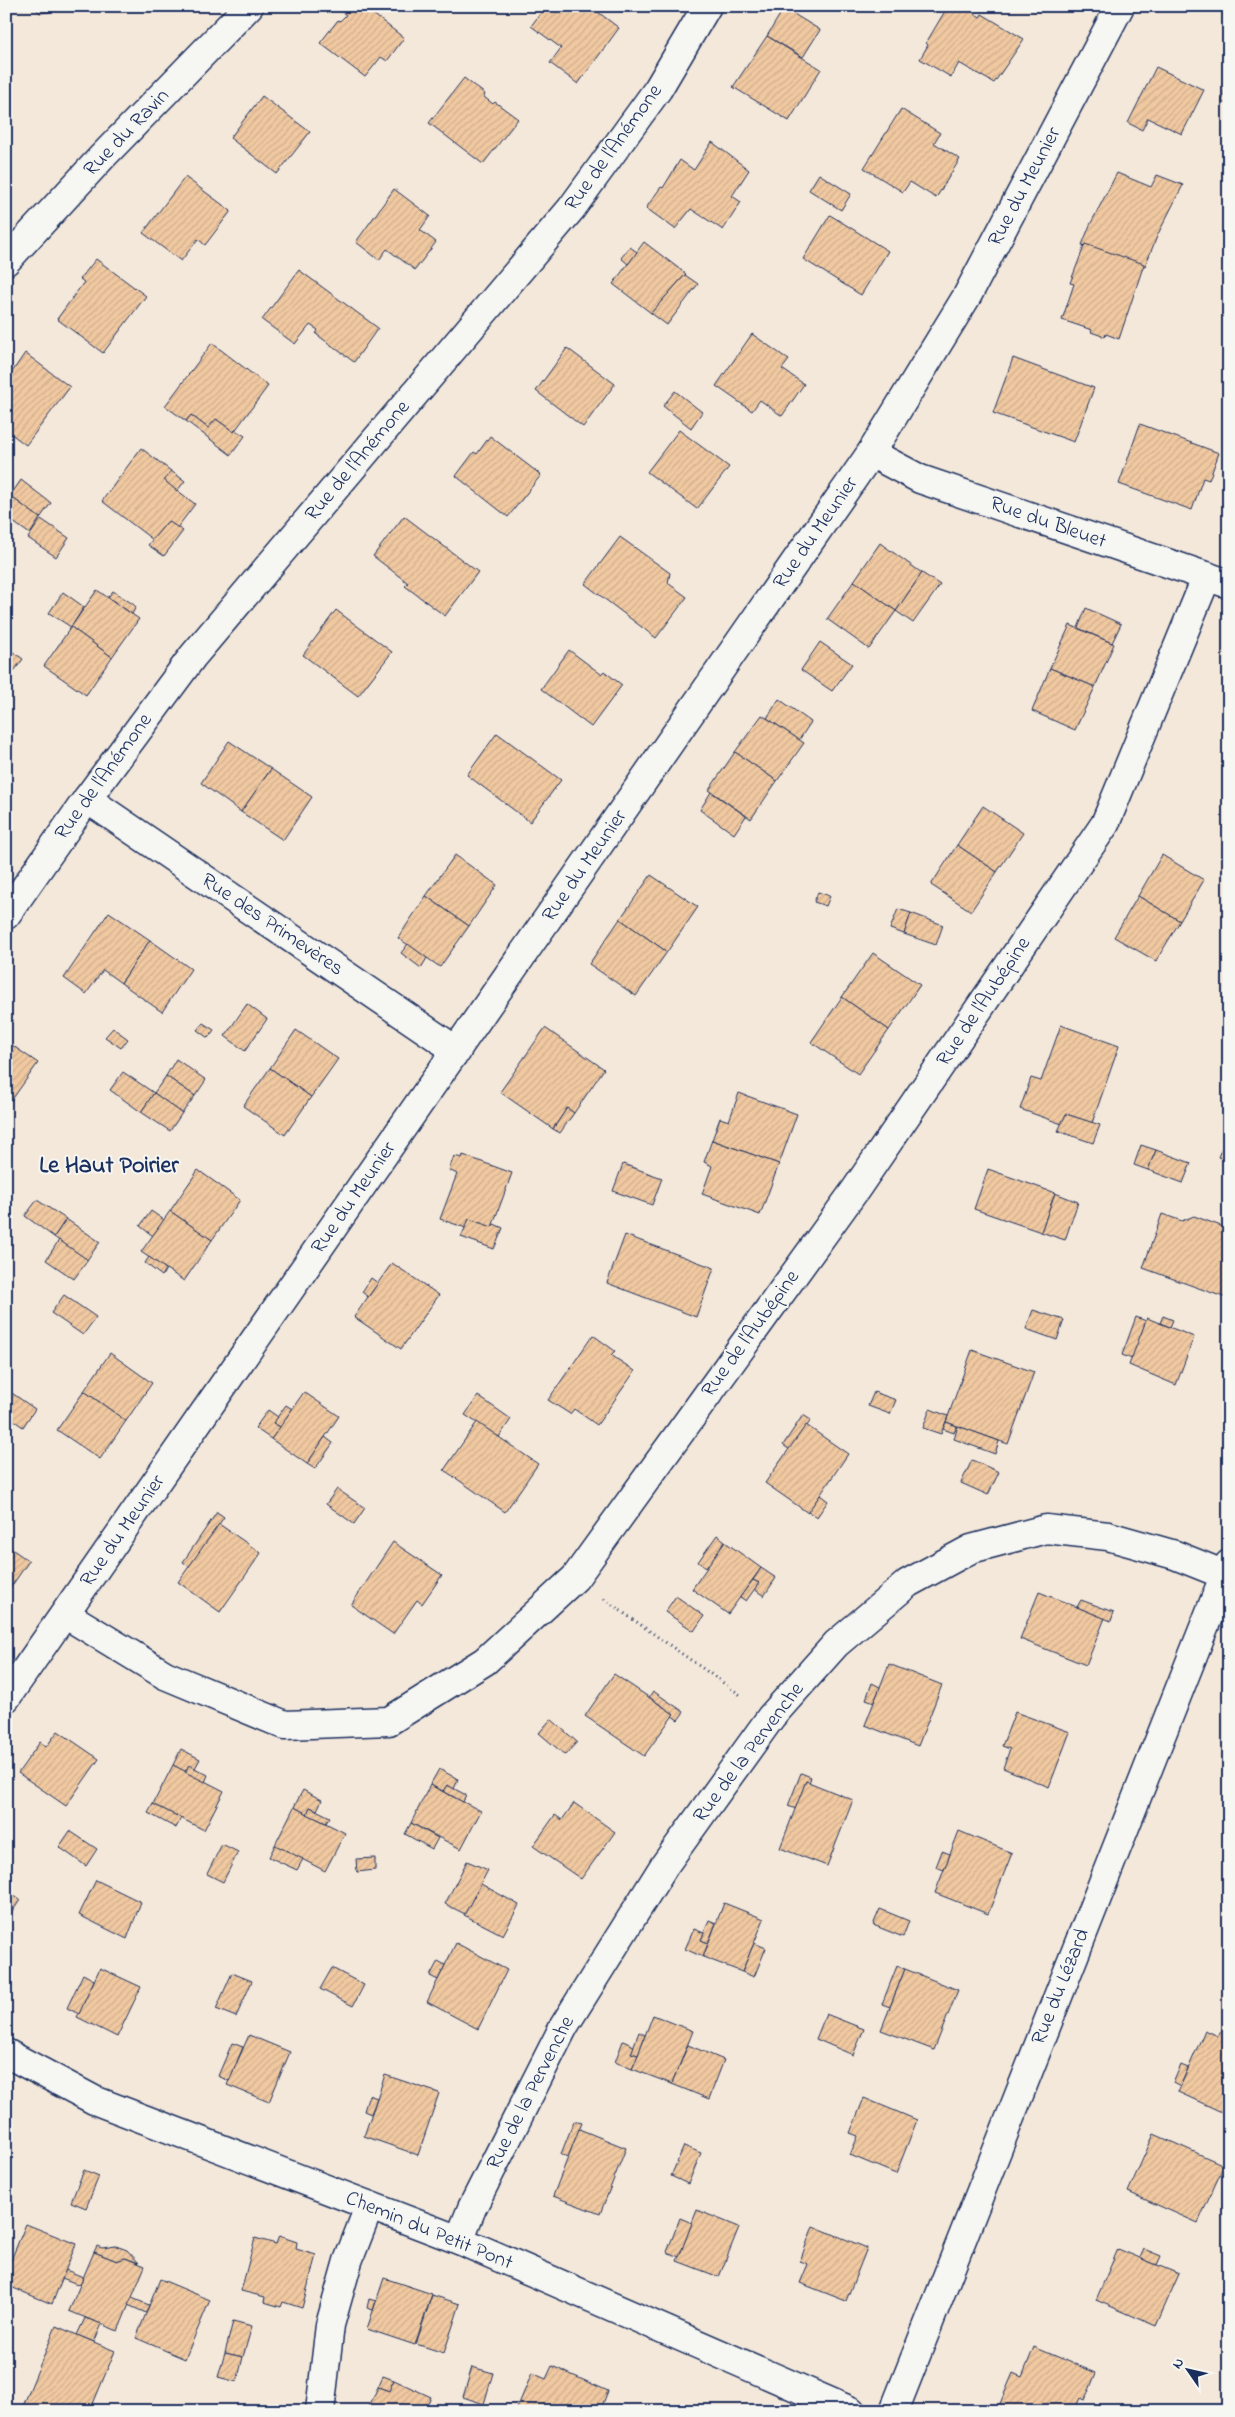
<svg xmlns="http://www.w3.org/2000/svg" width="1235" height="2417" font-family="'Indie Flower',sans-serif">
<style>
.building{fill:url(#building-hatch);stroke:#1b2f5e}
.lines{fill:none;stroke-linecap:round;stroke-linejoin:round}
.minor-casing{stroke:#1b2f5e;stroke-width:31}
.path{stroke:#1b2f5e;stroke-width:3;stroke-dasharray:1 4;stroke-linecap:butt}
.minor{stroke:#f6f6f2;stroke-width:28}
.labels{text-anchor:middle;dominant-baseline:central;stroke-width:4;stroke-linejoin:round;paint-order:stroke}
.street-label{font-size:21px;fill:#1b2f5e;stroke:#f6f6f2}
.quarter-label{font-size:24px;font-weight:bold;fill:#1b2f5e;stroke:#f6f6f2}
</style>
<defs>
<pattern id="building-hatch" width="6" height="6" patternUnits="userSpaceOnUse" patternTransform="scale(1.25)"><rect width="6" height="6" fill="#f1c9a1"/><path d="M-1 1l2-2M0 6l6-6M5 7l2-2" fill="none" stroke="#cead8d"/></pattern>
</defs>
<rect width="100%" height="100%" fill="#f4e8da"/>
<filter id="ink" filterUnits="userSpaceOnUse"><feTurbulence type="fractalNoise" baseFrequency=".02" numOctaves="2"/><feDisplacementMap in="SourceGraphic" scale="10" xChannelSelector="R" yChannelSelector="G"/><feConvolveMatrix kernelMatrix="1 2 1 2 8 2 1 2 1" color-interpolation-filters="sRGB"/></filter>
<g filter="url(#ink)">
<g class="building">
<path d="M6,6H54L50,12L40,13L34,7L6,9Z"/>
<path d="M342,6H363L404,38L387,61L381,57L365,77L320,43L338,20L340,21L346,15L339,10Z"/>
<path d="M546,6H590L619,28L578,84L550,63L561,48L531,26Z"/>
<path d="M948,6H963L980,17L982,14L1024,39L994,83L959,63L951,77L920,59L928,45L926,43Z"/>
<path d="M784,8L820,30L803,57L767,36Z"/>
<path d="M767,36L821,69L789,121L733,87Z"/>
<path d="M1156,67L1204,90L1182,134L1148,118L1142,130L1128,123Z"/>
<path d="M464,78L485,94L484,97L493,104L495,102L518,119L483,164L429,123Z"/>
<path d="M1225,85H1229V103H1222Z"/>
<path d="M262,96L310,132L277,174L230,138Z"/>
<path d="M901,109L940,133L934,143L960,159L936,198L910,182L903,192L864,168Z"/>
<path d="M712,142L749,170L732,196L741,202L723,230L691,209L675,229L646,208L661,187L663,188L680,160L694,170Z"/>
<path d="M1117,173L1151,187L1157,175L1183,185L1158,234L1145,266L1082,245L1090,225Z"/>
<path d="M819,174L851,194L841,210L809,190Z"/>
<path d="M185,177L231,211L205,245L198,239L181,261L143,233Z"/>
<path d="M394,189L430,216L420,230L436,242L415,270L387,249L379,260L356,242Z"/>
<path d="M830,215L888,251L861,295L803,259Z"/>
<path d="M644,242L686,274L651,313L613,284Z"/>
<path d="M1085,244L1144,264L1119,339L1106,334L1105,337L1091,332L1092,330L1062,320L1074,284L1070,283Z"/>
<path d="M630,247L637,252L628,264L621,258Z"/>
<path d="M96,259L146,296L103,353L57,319L84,282L80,279Z"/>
<path d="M299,270L378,328L354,362L316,334L318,330L310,325L295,344L262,320Z"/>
<path d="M685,275L698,284L667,325L651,313Z"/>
<path d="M752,334L789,360L782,369L804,384L782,416L760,400L752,411L716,386Z"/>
<path d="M212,343L268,386L234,432L216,419L208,428L191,415L186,421L165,406Z"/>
<path d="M567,348L615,384L583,427L536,391Z"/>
<path d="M25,353L70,387L26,445L6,430V381Z"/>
<path d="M1013,358L1094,388L1074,442L993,413Z"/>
<path d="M675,391L702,412L691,428L663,406Z"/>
<path d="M191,415L208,428L216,419L234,432L235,430L245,436L231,455L186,421Z"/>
<path d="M1140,424L1219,453L1209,480L1203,478L1192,510L1119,484Z"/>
<path d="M679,430L729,467L697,509L647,472Z"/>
<path d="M490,436L541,475L508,517L456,476L474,452L477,454Z"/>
<path d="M141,448L171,471L164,480L195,504L177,528L168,521L153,540L102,501Z"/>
<path d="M171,471L185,481L177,491L164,480Z"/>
<path d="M21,480L51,503L40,518L10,496Z"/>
<path d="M10,496L40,518L30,534L6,517V501Z"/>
<path d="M404,516L478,572L445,616L405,586L408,583L373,556Z"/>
<path d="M41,519L69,538L56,557L28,538Z"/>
<path d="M168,521L183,531L164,556L148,545Z"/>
<path d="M620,537L670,573L668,583L687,597L656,638L585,584Z"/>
<path d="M880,543L922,573L896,611L854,581Z"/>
<path d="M922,573L940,585L913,623L896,611Z"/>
<path d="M854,581L896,611L869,649L827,619Z"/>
<path d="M97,590L139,619L112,657L71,627Z"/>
<path d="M113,591L133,604L136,607L132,614L108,597Z"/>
<path d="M63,592L84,607L71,627L49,613Z"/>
<path d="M1086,608L1121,624L1112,643L1078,628Z"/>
<path d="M336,610L392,652L358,696L303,655Z"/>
<path d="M1070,625L1114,644L1095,687L1050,668Z"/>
<path d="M71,627L112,657L86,695L44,666Z"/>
<path d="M820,642L852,664L832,691L801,670Z"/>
<path d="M6,647L23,659L12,674L6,669Z"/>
<path d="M569,650L601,674L604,671L622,685L591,727L541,689Z"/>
<path d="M1050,668L1095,687L1075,730L1032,711Z"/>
<path d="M779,699L811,722L799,740L767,718Z"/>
<path d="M762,715L804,743L777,781L735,752Z"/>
<path d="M497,733L561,780L530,822L467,775Z"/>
<path d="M229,741L271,769L241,812L201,783Z"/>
<path d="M735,752L777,781L751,819L709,790Z"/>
<path d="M271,769L312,797L283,840L241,812Z"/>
<path d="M711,792L746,816L734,834L700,810Z"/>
<path d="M983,806L1023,833L997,872L957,845Z"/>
<path d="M957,845L997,872L971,911L931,885Z"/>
<path d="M455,855L497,885L469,926L426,896Z"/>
<path d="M1162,855L1204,880L1180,921L1138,896Z"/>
<path d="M651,875L698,907L667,952L620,919Z"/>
<path d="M818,892L830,896L826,906L814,902Z"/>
<path d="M426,896L469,926L440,967L398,938Z"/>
<path d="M1138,896L1180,921L1156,961L1114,937Z"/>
<path d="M898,909L911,913L904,934L890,929Z"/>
<path d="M109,912L150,940L121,983L103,970L86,994L64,978Z"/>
<path d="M911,913L943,925L936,945L904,934Z"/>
<path d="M620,919L667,952L636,996L589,964Z"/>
<path d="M150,940L191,969L162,1012L121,983Z"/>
<path d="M408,944L427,958L421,968L401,953Z"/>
<path d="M873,953L920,985L889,1030L842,997Z"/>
<path d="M842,997L889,1030L858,1074L811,1042Z"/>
<path d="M247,1004L267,1019L245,1051L225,1036Z"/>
<path d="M203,1023L214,1030L208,1038L197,1030Z"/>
<path d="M1061,1025L1119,1046L1092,1123L1066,1114L1062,1124L1020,1109L1031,1078L1041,1081Z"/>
<path d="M113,1028L128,1039L121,1048L105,1037Z"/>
<path d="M545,1028L604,1069L574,1113L567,1108L553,1129L500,1092Z"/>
<path d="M296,1030L338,1059L311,1097L270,1068Z"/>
<path d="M6,1041L38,1063L11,1101L6,1097Z"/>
<path d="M176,1059L206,1080L195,1096L166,1076Z"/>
<path d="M270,1068L311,1097L285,1135L243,1106Z"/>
<path d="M123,1072L154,1093L141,1112L110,1090Z"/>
<path d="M166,1076L195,1096L182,1113L154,1093Z"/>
<path d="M154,1093L182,1113L170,1131L141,1112Z"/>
<path d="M739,1093L797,1114L779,1164L712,1140L720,1118L729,1121Z"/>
<path d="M567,1108L574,1113L560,1133L553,1129Z"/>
<path d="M1066,1114L1100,1125L1093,1143L1058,1131Z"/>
<path d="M1229,1131V1161L1218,1157Z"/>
<path d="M712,1140L779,1164L760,1215L702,1194L712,1166L704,1162Z"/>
<path d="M1141,1145L1156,1150L1148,1170L1134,1165Z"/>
<path d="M1156,1150L1191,1163L1183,1183L1148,1170Z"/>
<path d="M463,1155L512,1173L492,1227L469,1219L466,1228L440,1219L457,1174L449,1170L454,1156L462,1158Z"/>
<path d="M623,1164L662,1178L652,1205L613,1191Z"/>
<path d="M988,1169L1055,1193L1041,1232L974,1209Z"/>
<path d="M198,1170L240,1200L212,1240L170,1211Z"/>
<path d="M1055,1193L1078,1202L1065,1240L1041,1232Z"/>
<path d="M37,1200L66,1219L54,1237L25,1216Z"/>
<path d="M151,1211L164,1220L153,1236L140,1226Z"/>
<path d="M170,1211L212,1240L184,1281L141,1252Z"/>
<path d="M1162,1214L1182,1221L1194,1216L1229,1229V1299L1143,1268Z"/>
<path d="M66,1219L100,1242L87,1260L54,1237Z"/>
<path d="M469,1219L492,1227L494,1224L503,1228L494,1249L461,1237Z"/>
<path d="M625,1235L714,1268L696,1317L607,1283Z"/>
<path d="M59,1240L88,1260L74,1279L46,1260Z"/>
<path d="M149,1257L166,1269L162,1276L145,1263Z"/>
<path d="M392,1263L439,1295L401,1349L354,1317Z"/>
<path d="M371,1278L378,1283L368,1297L362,1292Z"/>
<path d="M64,1295L96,1317L83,1335L51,1313Z"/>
<path d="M1033,1310L1064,1320L1057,1340L1026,1329Z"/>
<path d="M1163,1316L1173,1320L1170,1327L1160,1323Z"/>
<path d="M1136,1317L1146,1321L1132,1359L1122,1355Z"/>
<path d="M1147,1318L1194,1337L1176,1385L1129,1365Z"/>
<path d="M593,1335L615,1351L611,1355L635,1371L597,1425L574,1409L570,1414L548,1400Z"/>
<path d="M972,1350L1034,1372L1008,1444L946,1422Z"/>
<path d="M110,1353L152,1383L126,1421L84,1391Z"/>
<path d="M6,1389L35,1409L23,1427L6,1415Z"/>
<path d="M84,1391L126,1421L100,1459L57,1430Z"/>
<path d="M304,1392L339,1416L307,1464L271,1439Z"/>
<path d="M874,1392L896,1400L890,1414L868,1406Z"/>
<path d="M478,1396L511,1419L499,1437L465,1415Z"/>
<path d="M286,1405L292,1409L280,1427L273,1423Z"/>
<path d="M930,1409L948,1416L941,1434L923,1428Z"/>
<path d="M268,1410L278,1417L273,1423L280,1427L271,1439L255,1428Z"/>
<path d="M803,1415L811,1420L790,1450L783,1445Z"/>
<path d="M477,1422L538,1464L505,1512L444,1470Z"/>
<path d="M946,1422L957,1426L954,1433L943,1429Z"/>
<path d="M806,1425L848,1454L808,1513L765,1483Z"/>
<path d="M958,1426L999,1441L995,1454L954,1439Z"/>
<path d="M325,1437L333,1443L315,1469L307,1464Z"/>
<path d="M972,1460L999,1472L988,1495L961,1483Z"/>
<path d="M337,1489L365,1508L354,1524L326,1504Z"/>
<path d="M820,1495L828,1501L817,1517L808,1512Z"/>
<path d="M217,1512L224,1517L190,1567L183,1562Z"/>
<path d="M219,1524L261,1553L220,1612L178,1582Z"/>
<path d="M717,1535L725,1541L706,1568L698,1562Z"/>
<path d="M393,1542L442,1575L422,1604L417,1600L393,1634L351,1605Z"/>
<path d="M725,1542L761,1568L728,1614L692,1589Z"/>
<path d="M6,1545L29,1561L6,1594Z"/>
<path d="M761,1568L776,1578L764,1596L754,1589L759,1583L753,1580Z"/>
<path d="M753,1580L759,1583L746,1601L740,1597Z"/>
<path d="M1039,1592L1105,1618L1086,1665L1020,1639Z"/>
<path d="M676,1596L704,1616L694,1631L665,1612Z"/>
<path d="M1081,1600L1114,1612L1111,1621L1077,1607Z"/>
<path d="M889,1664L942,1685L918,1746L865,1725Z"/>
<path d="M614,1674L674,1714L644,1756L585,1716Z"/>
<path d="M872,1683L880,1687L874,1702L866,1699Z"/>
<path d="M653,1691L684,1712L678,1720L672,1716L674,1714L649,1697Z"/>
<path d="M1015,1712L1070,1732L1049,1787L1003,1768L1010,1749L1002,1746Z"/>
<path d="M551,1719L577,1742L565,1755L539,1733Z"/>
<path d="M58,1731L99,1759L66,1806L18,1773L40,1742L46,1747Z"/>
<path d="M181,1749L200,1759L195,1768L189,1765L185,1772L173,1765Z"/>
<path d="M173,1765L224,1791L204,1830L153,1804Z"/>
<path d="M189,1765L208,1775L205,1782L185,1772Z"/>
<path d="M439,1769L458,1779L454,1789L447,1785L443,1791L430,1785Z"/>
<path d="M801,1773L811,1777L809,1783L806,1781L796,1809L788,1806Z"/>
<path d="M806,1781L853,1800L827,1866L780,1848Z"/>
<path d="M430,1785L481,1811L461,1849L411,1823Z"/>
<path d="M447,1785L466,1795L463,1802L443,1791Z"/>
<path d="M303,1790L322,1800L317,1810L310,1807L307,1814L294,1807Z"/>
<path d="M574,1803L615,1832L581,1879L533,1846L555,1815L562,1820Z"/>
<path d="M153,1804L181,1818L176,1828L148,1813Z"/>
<path d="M294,1807L345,1833L325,1871L275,1845Z"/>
<path d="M310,1807L330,1817L326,1823L307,1814Z"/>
<path d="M411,1823L438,1838L432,1849L405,1834Z"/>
<path d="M70,1831L97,1849L86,1866L59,1847Z"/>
<path d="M959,1831L1012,1853L988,1914L935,1893Z"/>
<path d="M222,1844L238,1852L223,1882L207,1874Z"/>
<path d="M275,1845L303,1859L297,1870L269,1857Z"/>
<path d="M942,1851L950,1854L944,1870L936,1867Z"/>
<path d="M375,1858V1870L357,1872L356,1859Z"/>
<path d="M467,1861L488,1870L465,1914L445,1904Z"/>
<path d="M96,1880L141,1902L127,1939L79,1915Z"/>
<path d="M481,1884L519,1905L503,1935L464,1915Z"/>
<path d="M6,1890L20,1900L6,1921Z"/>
<path d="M724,1903L764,1919L742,1972L703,1957Z"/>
<path d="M880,1909L909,1921L903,1937L873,1925Z"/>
<path d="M709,1920L716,1923L708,1943L701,1940Z"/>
<path d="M694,1929L704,1933L701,1940L708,1943L703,1957L685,1949Z"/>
<path d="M456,1943L507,1970L478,2029L427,2002Z"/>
<path d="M754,1943L766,1948L754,1977L742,1972Z"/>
<path d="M438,1961L445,1965L438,1980L430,1976Z"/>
<path d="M897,1966L905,1969L890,2007L882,2004Z"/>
<path d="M100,1968L141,1987L117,2037L77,2017Z"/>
<path d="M332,1968L364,1985L353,2006L320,1989Z"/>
<path d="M905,1969L958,1990L934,2050L881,2030Z"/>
<path d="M232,1973L252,1981L236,2017L216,2009Z"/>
<path d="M83,1974L94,1980L79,2014L67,2008Z"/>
<path d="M826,2014L864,2029L853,2055L816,2039Z"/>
<path d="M653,2015L693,2031L672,2084L632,2069Z"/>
<path d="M1223,2028L1229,2031V2107L1226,2114L1178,2092L1205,2030L1218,2036Z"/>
<path d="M639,2032L645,2035L638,2055L631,2053Z"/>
<path d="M249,2035L290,2052L269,2102L227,2085Z"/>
<path d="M623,2041L634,2046L631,2053L638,2055L632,2069L615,2062Z"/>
<path d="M232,2043L243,2047L229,2081L218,2076Z"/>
<path d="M688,2045L724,2060L709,2099L672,2084Z"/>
<path d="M1181,2065L1188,2068L1180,2087L1173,2083Z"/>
<path d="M385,2075L439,2093L418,2155L364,2136Z"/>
<path d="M369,2095L377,2098L371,2114L364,2111Z"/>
<path d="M864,2098L917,2120L896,2174L850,2155L858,2136L850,2133Z"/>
<path d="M574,2121L582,2123L568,2157L561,2154Z"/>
<path d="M579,2129L626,2148L600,2214L553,2196Z"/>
<path d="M1154,2134L1224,2165L1198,2223L1128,2192Z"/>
<path d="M684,2146L701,2153L688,2184L671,2176Z"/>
<path d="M84,2170L99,2176L86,2208L71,2202Z"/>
<path d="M697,2210L739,2227L719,2277L677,2261Z"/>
<path d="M680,2218L692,2223L679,2257L667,2252Z"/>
<path d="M26,2224L76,2244L52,2304L6,2285V2272Z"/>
<path d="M813,2226L867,2248L846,2301L800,2283L808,2264L800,2261Z"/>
<path d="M279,2236L297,2242L296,2249L316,2255L302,2308L283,2302L281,2307L264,2302L265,2297L241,2291L255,2238L276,2244Z"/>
<path d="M97,2246L102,2248L116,2246L127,2250L139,2263L125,2258L117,2261L94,2252Z"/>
<path d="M1118,2249L1179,2274L1156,2326L1096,2300Z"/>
<path d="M1144,2249L1161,2256L1157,2265L1140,2258Z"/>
<path d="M94,2252L117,2261L125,2258L145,2266L118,2331L69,2311Z"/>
<path d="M66,2270L83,2277L80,2285L62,2278Z"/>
<path d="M384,2278L432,2294L415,2345L367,2329Z"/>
<path d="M160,2279L210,2300L185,2359L136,2338Z"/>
<path d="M432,2295L460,2304L444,2353L416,2344Z"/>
<path d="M132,2298L149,2305L146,2313L128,2305Z"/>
<path d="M369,2299L376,2301L373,2310L367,2308Z"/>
<path d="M85,2318L102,2324L94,2342L77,2335Z"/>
<path d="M233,2321L252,2326L243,2357L225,2353Z"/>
<path d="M56,2326L115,2351L90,2411H21Z"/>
<path d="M1034,2347L1096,2373L1085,2400L1080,2398L1074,2411H1010L999,2406L1013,2373L1022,2377Z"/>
<path d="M225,2353L243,2357L237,2382L218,2377Z"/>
<path d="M552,2366L608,2391L600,2411H516L532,2373L546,2379Z"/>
<path d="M472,2367L493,2373L484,2404L463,2397Z"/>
<path d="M383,2376L394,2380L389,2391L378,2387Z"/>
<path d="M394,2380L431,2397L425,2411H367L378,2387L389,2391Z"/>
</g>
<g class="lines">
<defs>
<g id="minor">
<path d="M6,261L102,157L249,6"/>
<path d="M871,453L920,479L1229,584"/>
<path d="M87,799L457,1051"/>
<path d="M6,915L87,799L193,656L571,209L658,89L707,6"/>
<path d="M65,1614L165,1675L285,1725L389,1721L485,1661L575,1578L856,1189L1105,824L1207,576"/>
<path d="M6,1698L871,453L967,296L1120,6"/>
<path d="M6,2053L94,2100L459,2240L851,2411"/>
<path d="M459,2240L472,2208L564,2026L664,1866L771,1717L836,1644L908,1583L971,1549L1046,1529L1108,1536L1175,1555L1225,1575"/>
<path d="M320,2411L330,2325L348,2261L369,2207"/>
<path d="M894,2411L1229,1564"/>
</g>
</defs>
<use href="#minor" class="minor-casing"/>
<path class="path" d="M604,1599L742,1696"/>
<use href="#minor" class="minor"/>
</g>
</g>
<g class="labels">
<g class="street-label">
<text transform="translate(127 133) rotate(-46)">Rue du Ravin</text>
<text transform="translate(614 148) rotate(-54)">Rue de l'Anémone</text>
<text transform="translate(1025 187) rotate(-62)">Rue du Meunier</text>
<text transform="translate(358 461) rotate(-50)">Rue de l'Anémone</text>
<text transform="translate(1048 523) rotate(19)">Rue du Bleuet</text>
<text transform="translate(816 533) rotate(-55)">Rue du Meunier</text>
<text transform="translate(104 777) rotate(-54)">Rue de l'Anémone</text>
<text transform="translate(585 866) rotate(-55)">Rue du Meunier</text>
<text transform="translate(272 925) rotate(34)">Rue des Primevères</text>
<text transform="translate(984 1002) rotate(-56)">Rue de l'Aubépine</text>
<text transform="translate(354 1198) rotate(-55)">Rue du Meunier</text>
<text transform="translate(751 1334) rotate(-54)">Rue de l'Aubépine</text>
<text transform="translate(123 1531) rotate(-55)">Rue du Meunier</text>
<text transform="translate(749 1753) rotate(-53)">Rue de la Pervenche</text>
<text transform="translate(1061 1987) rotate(-68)">Rue du Lézard</text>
<text transform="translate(531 2093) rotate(-63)">Rue de la Pervenche</text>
<text transform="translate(429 2231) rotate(22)">Chemin du Petit Pont</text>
</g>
<g class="quarter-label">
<text x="109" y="1166">Le Haut Poirier</text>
</g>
</g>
<rect width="1235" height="2417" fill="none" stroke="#f6f6f2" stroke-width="25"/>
<rect x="12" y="12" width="1210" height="2392" fill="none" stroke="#1b2f5e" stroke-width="2" filter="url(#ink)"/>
<g transform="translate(1188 2370) rotate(304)" stroke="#f6f6f2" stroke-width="4" paint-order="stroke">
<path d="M0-4L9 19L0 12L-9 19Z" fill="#1b2f5e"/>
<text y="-8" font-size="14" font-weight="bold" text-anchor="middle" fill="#1b2f5e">N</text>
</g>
</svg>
